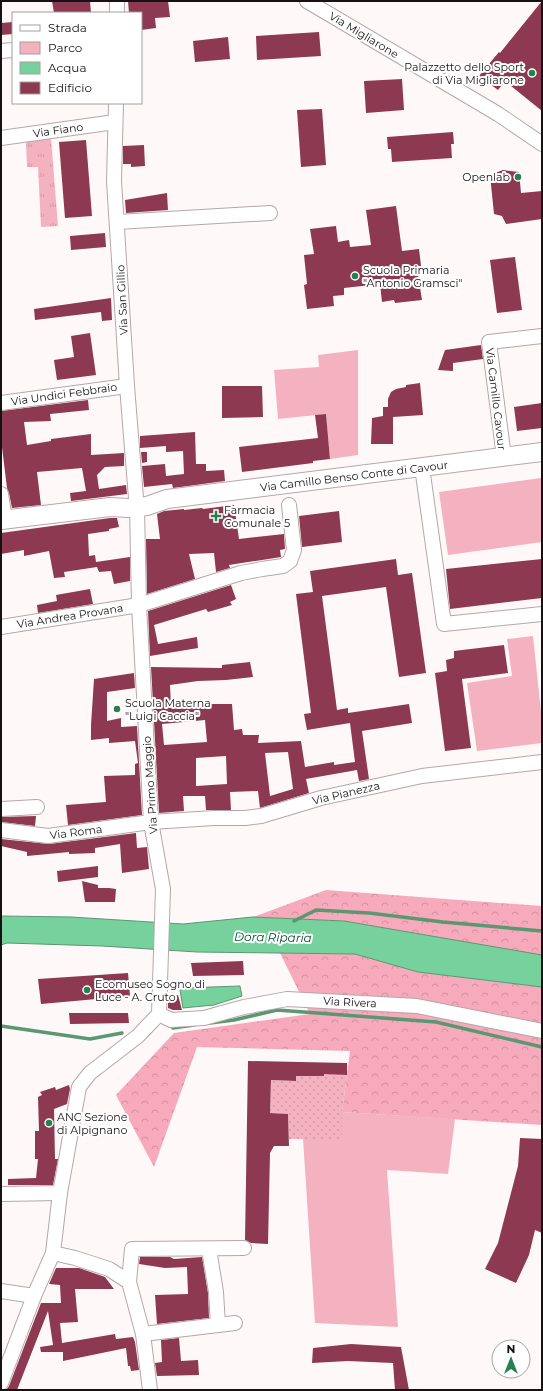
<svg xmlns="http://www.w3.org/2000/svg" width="543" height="1391" font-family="Montserrat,sans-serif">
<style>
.grass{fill:url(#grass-tufts)}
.forest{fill:url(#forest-crowns)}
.park{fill:#f4b2c0}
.garden{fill:url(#garden-dots)}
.water{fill:#77d19d;stroke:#5a9773}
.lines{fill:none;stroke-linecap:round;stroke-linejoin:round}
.stream{stroke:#5a9773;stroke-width:3.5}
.building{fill:#8c3951;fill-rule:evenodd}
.minor-casing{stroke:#b5a7a9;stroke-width:16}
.major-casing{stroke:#b5a7a9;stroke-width:20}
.minor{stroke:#fff;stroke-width:14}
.major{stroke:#fff;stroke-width:18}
.poi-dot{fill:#287f52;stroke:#fff;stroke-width:1.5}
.labels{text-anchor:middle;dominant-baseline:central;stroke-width:4;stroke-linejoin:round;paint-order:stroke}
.street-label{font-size:11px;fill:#161112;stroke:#fff}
.poi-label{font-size:11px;fill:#161112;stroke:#fff;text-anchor:start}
.water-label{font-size:12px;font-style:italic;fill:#004b2b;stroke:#fff}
</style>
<defs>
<pattern id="grass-tufts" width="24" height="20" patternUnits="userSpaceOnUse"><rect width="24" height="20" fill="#f4b2c0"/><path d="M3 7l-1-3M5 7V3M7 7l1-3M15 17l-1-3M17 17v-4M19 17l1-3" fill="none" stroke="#d098a4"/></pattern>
<pattern id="forest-crowns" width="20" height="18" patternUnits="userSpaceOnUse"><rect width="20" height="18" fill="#f6aabb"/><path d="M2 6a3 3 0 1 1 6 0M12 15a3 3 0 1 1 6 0" fill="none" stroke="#d291a0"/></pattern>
<pattern id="garden-dots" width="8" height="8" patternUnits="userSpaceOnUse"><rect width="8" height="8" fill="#f4b2c0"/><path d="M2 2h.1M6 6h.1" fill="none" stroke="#d098a4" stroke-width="1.8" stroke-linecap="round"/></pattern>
</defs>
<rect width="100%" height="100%" fill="#fff8f9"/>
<path class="grass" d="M51,138L58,226L41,227L38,167H27L26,141Z"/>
<g class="forest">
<path d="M326,890L542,906V956L344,921L253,917Z"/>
<path d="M280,953L355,954L418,972L542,987V1125L342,1112L350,1051L197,1047L154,1167L116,1095L174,1033L310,1014Z"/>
</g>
<g class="park">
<path d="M358,350V455L330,459L326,414L278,419L274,370L319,367L318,355Z"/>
<path d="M541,478L542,542L448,555L439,492Z"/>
<path d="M533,636L542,721V743L477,751L467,683L512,676L507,639Z"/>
<path d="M342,1112L455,1119L448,1174L387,1170L398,1327L315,1323L303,1139H342Z"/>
</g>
<path class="garden" d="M324,1073L347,1075L342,1112V1139H289L288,1114L270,1113L271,1080L295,1081L296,1076H324Z"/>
<g class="water">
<path d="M1,916L71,917L183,924L253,917L344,921L542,955V987L418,972L355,954L197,952L102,946L7,943L1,945Z"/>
<path d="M240,986L242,996L214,1005L183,1008L180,990L182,988Z"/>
</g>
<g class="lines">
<g class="stream">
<path d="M294,921L316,910L369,913L443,922L542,931"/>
<path d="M210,1023L234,1020L277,1010L436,1022L542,1047"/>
<path d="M1,1026L90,1039L122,1033"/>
<path d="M173,1028L194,1025"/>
</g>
</g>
<g class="building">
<path d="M52,1H90L91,13H54Z"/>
<path d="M128,1H168L170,17L155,18L156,28L141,30V13H129Z"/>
<path d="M542,1V111L505,81L498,90L479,76L499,52L500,53Z"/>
<path d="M13,22V34L1,35V23Z"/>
<path d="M319,32L321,56L257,60L256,36Z"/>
<path d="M228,37L230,59L195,62L193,41Z"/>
<path d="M402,79L404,110L366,113L364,81Z"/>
<path d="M322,109L326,165L301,167L297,110Z"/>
<path d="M453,132L454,144H451L452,158L392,162L391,149H388L387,137Z"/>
<path d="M86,140L92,216L65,218L59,142Z"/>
<path d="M144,145L145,166L131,167V164H123V146Z"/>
<path d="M503,170L519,172L521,193L542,191V219L506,224L502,216L494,214L490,175Z"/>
<path d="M167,193L168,210L126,213L125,200Z"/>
<path d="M396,206L402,251L419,249L422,274L418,275L422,300L395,303L394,300L382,302L380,284L344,288V295L333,296L334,306L307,309L304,285L307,284L304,255L314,254L310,229L336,226L338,242L349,240L350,247L371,245L366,210Z"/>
<path d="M105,233L106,247L71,250L70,236Z"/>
<path d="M515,257L522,310L497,313L490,260Z"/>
<path d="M111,298L112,320L102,321L101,312L35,320L34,309Z"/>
<path d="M90,333L96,375L57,380L54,360L74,357L71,336Z"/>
<path d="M481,345L483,359L453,363V371L438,370L445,350Z"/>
<path d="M420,383L423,415L393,417V444H371L372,418L383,416V407H388V399L391,392L396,389L406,387V385Z"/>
<path d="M222,386H262L263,417L222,418Z"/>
<path d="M88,400L89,410L50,414L51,421L24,422L27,445L51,441V439L91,434V455L124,453V466L105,467L97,475L99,489L126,485L127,494L71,501L70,493L86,491L82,468L37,472L41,505L12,508L9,493L7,488L1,439V411Z"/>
<path d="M542,403V428L517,431L514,407Z"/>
<path d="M326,414L330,459L313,461V463L242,472L239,447L318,438L315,415Z"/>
<path d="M195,432L196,464H206V471L224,470L225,481L173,488L172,484L144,487L142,466L165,464L166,476L184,474L183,451L166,452V446L140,448V436Z"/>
<path d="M141,452H147V462L142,463Z"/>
<path d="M234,505L239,539L284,534L285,549L280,550L281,557L229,565L230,568L216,572L214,553L189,554L195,579L147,594L146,539H160L157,514L164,511L184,509V510L202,508L203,509Z"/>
<path d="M339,511L342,542L302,547L299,516Z"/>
<path d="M110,518H117L119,527L109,529V531L88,534L89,556L95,555L96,562L130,557V581L114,584L111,571L99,572L97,567L64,572L65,577L54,578L49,551L24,556V550L1,554V533Z"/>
<path d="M396,559L398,575L412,573L426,673L399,677L386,587L322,596L337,710L348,708V713L409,704L412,723L362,731L369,779L359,781L357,770L306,779L309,793L260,808L258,791L230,792L231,810H206L205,796H183L184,811L159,813L151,667L222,668V665L250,662L253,677L226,680L198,681L170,685L171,708L209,704H232L234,730L242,729L243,735H259L258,743L301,741L305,767L334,762V765L355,762L350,723L307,730L304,714L311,713L296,594L313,592L310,571ZM205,720L207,742L164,745L162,724ZM288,752L293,789L270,796L265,753ZM226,756L227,784L196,786V758Z"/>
<path d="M542,559V598L450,609L446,569Z"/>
<path d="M231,585L236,599L230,602L232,605L208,612L206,609L154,625L158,644L197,637L198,648L150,656L148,611Z"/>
<path d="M90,589L93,604L38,613L37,605L57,601L56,595Z"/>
<path d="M504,645L508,673L462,679L471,748L445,751L435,673L447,671L446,660L454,658V651Z"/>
<path d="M134,673L135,688L107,692V721L121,718V727L137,726L142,815L68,825L66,805L106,802L104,776L135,775V764L138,763L135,741L109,743V738L91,740V725L94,679Z"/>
<path d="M36,816L35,826L1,822V817Z"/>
<path d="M136,833L137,848L147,847L149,869L122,873L120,844L95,848V853L69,854V852L27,856V852L1,846V839L49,844Z"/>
<path d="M98,866V877L58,882L57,871Z"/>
<path d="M82,881L98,885V888H109L116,889L115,902H85Z"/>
<path d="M243,961L244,975L193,976L191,963Z"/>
<path d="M128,973L130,996L41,1004L38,979Z"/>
<path d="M178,995L182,1010H173L168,1008V998Z"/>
<path d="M69,1013H128L129,1023L70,1024Z"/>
<path d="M248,1061L347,1063V1075L324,1074V1076H296V1081L271,1080L270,1113L288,1114L289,1146H274L270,1153L268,1244L251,1243L245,1240Z"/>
<path d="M69,1085L70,1089L67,1104L54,1109L55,1159H58L53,1185H8V1179L36,1178L38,1159H35V1131H39L38,1097L42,1095L40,1092L55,1087L56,1090Z"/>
<path d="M520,1138L542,1139V1233L535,1230L529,1255L516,1283L485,1269L498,1243L518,1166Z"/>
<path d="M140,1257H170L174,1259L202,1257L208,1293L209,1318L157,1324L155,1295L188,1294L187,1267L165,1268L139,1264Z"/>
<path d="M56,1268H79L105,1277L114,1289H75L78,1322L60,1323L62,1343L115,1334L116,1339L133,1337L135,1342L139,1370L131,1371L130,1366H128L126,1348L63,1361V1352H41L40,1347L53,1345L48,1311L17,1390H6L9,1386L41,1303H61L60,1285L49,1284Z"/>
<path d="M179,1338L181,1361L198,1360L199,1375L157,1376L155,1363L162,1362L161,1340Z"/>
<path d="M351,1344L401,1347L409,1390H395L393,1363L348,1361L312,1363L313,1348Z"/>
</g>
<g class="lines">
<defs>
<g id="minor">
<path d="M307,1L498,114L542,144"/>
<path d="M117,13V1"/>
<path d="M1,51L13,50"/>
<path d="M116,103L114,181L127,386L136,498"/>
<path d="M1,138L115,122"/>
<path d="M117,222L270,213"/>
<path d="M1,403L127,386"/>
<path d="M504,457L489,342L542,336"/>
<path d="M422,467L444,624L542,614"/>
<path d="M1,494L5,519"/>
<path d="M137,507L139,605L151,822L163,889L159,1014"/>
<path d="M1,627L139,605L241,573L262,569L283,566L290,561L294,550L289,505"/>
<path d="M1,809L37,807"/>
<path d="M1,830L48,836L151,822L214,818H245L261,816L321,798L422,776L542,762"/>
<path d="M159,1014L171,1020L204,1018L244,1007L287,999L417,1006L542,1031"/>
<path d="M1,1194L60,1193"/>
<path d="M209,1249L216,1292L218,1325L235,1323"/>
<path d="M53,1253L75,1258L109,1269L129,1282L143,1334L150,1390"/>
<path d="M129,1282L132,1249L244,1248"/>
<path d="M1,1291L34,1296"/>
<path d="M143,1334L218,1325"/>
<path d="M1,1383L34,1296L53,1253L60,1193L79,1087L90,1073L138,1036L159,1014"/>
</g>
<path id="major" d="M1,520L110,507L128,508L147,506L167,499L542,452"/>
</defs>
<use href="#minor" class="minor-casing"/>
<use href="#major" class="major-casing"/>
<use href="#minor" class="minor"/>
<use href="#major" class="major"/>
</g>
<g class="poi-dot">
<circle cx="532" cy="73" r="4"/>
<circle cx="518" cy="177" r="4"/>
<circle cx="355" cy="276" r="4"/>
<path d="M214 510h4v4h4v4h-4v4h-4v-4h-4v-4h4z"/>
<circle cx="117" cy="709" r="4"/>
<circle cx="87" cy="990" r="4"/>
<circle cx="49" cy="1123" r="4"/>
</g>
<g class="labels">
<g class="street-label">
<text transform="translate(364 35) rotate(31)">Via Migliarone</text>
<text transform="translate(58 130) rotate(-8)">Via Fiano</text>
<text transform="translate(122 300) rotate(-93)">Via San Gillio</text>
<text transform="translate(64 394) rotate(-8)">Via Undici Febbraio</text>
<text transform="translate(496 399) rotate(83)">Via Camillo Cavour</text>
<text transform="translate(354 476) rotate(-7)">Via Camillo Benso Conte di Cavour</text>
<text transform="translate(70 616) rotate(-9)">Via Andrea Provana</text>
<text transform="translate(150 785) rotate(-94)">Via Primo Maggio</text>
<text transform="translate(346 793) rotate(-13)">Via Pianezza</text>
<text transform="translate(76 832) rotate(-7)">Via Roma</text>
<text transform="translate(350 1002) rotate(3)">Via Rivera</text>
</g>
<g class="poi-label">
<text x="524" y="67" text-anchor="end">Palazzetto dello Sport<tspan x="524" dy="13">di Via Migliarone</tspan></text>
<text x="510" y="177" text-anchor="end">Openlab</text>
<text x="363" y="270">Scuola Primaria<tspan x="363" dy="13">"Antonio Gramsci"</tspan></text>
<text x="224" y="510">Farmacia<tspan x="224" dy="13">Comunale 5</tspan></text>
<text x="125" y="703">Scuola Materna<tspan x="125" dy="13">"Luigi Caccia"</tspan></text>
<text x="95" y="984">Ecomuseo Sogno di<tspan x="95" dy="13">Luce - A. Cruto</tspan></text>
<text x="57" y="1117">ANC Sezione<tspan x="57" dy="13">di Alpignano</tspan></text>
</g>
<g class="water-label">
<text transform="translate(273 937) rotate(1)">Dora Riparia</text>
</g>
</g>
<rect width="543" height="1391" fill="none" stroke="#161112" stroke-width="4"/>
<rect x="12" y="12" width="130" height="92" fill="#ffffff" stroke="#a2a0a0"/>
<rect x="20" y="25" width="20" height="6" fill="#ffffff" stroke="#a2a0a0"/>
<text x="48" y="32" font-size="12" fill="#161112">Strada</text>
<rect x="20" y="42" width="20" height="12" fill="#f4b2c0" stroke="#a2a0a0"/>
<text x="48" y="52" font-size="12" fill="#161112">Parco</text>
<rect x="20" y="62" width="20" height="12" fill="#77d19d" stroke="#a2a0a0"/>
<text x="48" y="72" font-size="12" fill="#161112">Acqua</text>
<rect x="20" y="82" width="20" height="12" fill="#8c3951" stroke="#a2a0a0"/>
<text x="48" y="92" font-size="12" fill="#161112">Edificio</text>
<g transform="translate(511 1359)"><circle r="19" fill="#ffffff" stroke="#a2a0a0"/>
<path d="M0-3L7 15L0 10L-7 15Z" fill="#287f52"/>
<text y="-6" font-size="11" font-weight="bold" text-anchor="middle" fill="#161112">N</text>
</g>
</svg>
